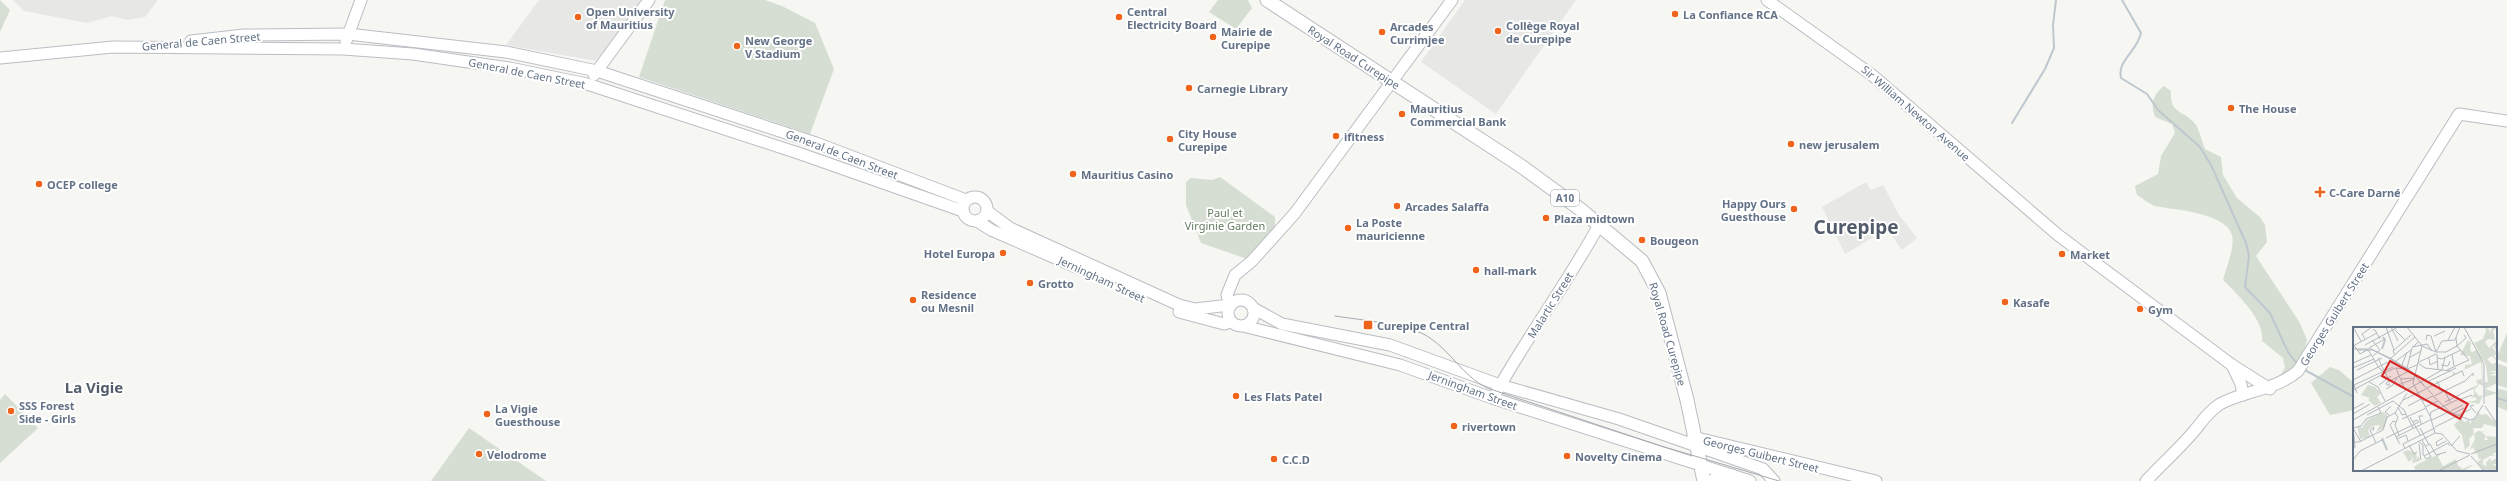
<svg xmlns="http://www.w3.org/2000/svg" width="2507" height="481" font-family="'Noto Sans',sans-serif">
<style>
.built{fill:#e7e8e6}
.green{fill:#d6ded3}
.lines{fill:none;stroke-linecap:round;stroke-linejoin:round}
.stream{stroke:#bec8ce;stroke-width:2}
.secondary-casing{stroke:#babdc3;stroke-width:13}
.primary-casing{stroke:#b8bbc0;stroke-width:15}
.secondary{stroke:#fff;stroke-width:11}
.primary{stroke:#fff;stroke-width:13}
.tram{stroke:#a5aab1;stroke-width:1}
.poi-dot{fill:#ef641a;stroke:#fff;stroke-width:1.5}
.labels{text-anchor:middle;dominant-baseline:central;stroke-width:4;stroke-linejoin:round;paint-order:stroke}
.shield{fill:#fff;stroke:#929caa;stroke-width:1}
.shield-label{font-size:10px;font-weight:bold;fill:#637286}
.poi-label{font-size:11px;font-weight:bold;fill:#637286;stroke:#fff;text-anchor:start}
.street-label{font-size:11px;fill:#637286;stroke:#fff}
.park-label{font-size:11px;fill:#657c62;stroke:#fff}
.district-label{font-size:15px;font-weight:bold;fill:#525c6a;stroke:#fff}
.town-label{font-size:19px;font-weight:bold;fill:#525c6a;stroke:#fff}
.inset-river{fill:none;stroke:#bec8ce;stroke-width:2}
.inset-road{fill:none;stroke:#b2b9c0;stroke-width:1}
.view{fill:#d62828;fill-opacity:0.15;stroke:#d62828;stroke-width:2}
.inset-edge{fill:none;stroke:#637286;stroke-width:2}
</style>
<rect width="100%" height="100%" fill="#f6f6f2"/>
<g class="built">
<path d="M13,0H158L145,17L127,20L112,16L87,23L24,11Z"/>
<path d="M539,0H641L596,61L506,45Z"/>
<path d="M1465,0H1576L1496,114L1421,62Z"/>
<path d="M1866,182L1871,190L1883,185L1899,215L1917,238L1902,250L1887,229L1845,254L1822,207Z"/>
</g>
<g class="green">
<path d="M0,0L10,10L0,32Z"/>
<path d="M665,0H765L782,6L815,23L834,69L810,134L639,77Z"/>
<path d="M1218,0H1248L1252,8L1236,29L1209,12Z"/>
<path d="M2164,86L2171,91C2169,116 2186,110 2196,125C2200,132 2202,142 2205,149L2221,157L2223,175L2237,198L2260,217L2265,225L2267,242L2256,256L2300,323L2307,340L2300,367L2286,378L2281,374L2285,368L2283,358L2262,341C2265,320 2237,294 2223,280C2226,268 2235,248 2232,235C2225,212 2174,210 2155,206C2149,204 2142,198 2137,195L2135,186L2158,174L2161,156L2175,133L2172,124L2155,117C2150,105 2153,94 2164,86Z"/>
<path d="M1220,177L1275,217V230L1250,260L1201,243L1186,205V182L1191,178L1212,180Z"/>
<path d="M2507,333V363L2496,359Z"/>
<path d="M2496,363L2507,367V388L2496,385Z"/>
<path d="M2330,367L2339,370L2354,383V410L2330,415L2311,383Z"/>
<path d="M2496,388L2507,391V411L2496,406Z"/>
<path d="M5,394L38,428L0,463V400Z"/>
<path d="M469,428L546,481H431Z"/>
</g>
<g class="lines">
<g class="stream">
<path d="M2122,0L2141,33C2137,52 2117,60 2121,78L2147,94L2158,110L2200,147L2211,165L2246,243L2249,256L2245,287L2270,313L2288,352L2298,365"/>
<path d="M2012,123L2045,69L2054,48L2053,25L2056,0"/>
<path d="M2303,369L2354,397"/>
<path d="M2496,398L2507,401"/>
</g>
<defs>
<g id="secondary">
<path d="M1767,0L1872,75L2058,235L2232,365L2270,389"/>
<path d="M191,41L244,35L348,34L506,52L597,71L816,143L966,200"/>
<path d="M346,41L361,0"/>
<path d="M0,58L113,47L343,49L413,54L510,68L587,84L801,154L963,211"/>
<path d="M594,75L649,0"/>
<circle cx="975" cy="209" r="12"/>
<path d="M987,211L1010,228L1179,305L1195,309L1230,305L1227,295L1235,275L1252,261L1295,213L1452,0"/>
<path d="M977,221L991,230L1101,278"/>
<circle cx="1241" cy="313" r="13"/>
<path d="M1253,308L1282,324L1390,345L1500,385L1619,419L1763,469L1774,481"/>
<path d="M1179,312L1224,324L1231,322"/>
<path d="M1243,326L1400,365L1492,398L1750,481"/>
<path d="M2232,365L2241,384L2243,395"/>
<path d="M1497,391C1529,334 1568,282 1599,225"/>
<path d="M1693,437L1876,481"/>
<path d="M2146,481C2162,464 2180,448 2195,430C2203,420 2209,411 2220,404C2246,390 2274,391 2298,371L2459,114L2507,121"/>
</g>
<g id="primary">
<path d="M1267,0L1521,166L1580,209L1642,261L1659,293L1687,400L1704,481"/>
<path d="M1713,481L1723,475L1732,476"/>
</g>
</defs>
<use href="#secondary" class="secondary-casing"/>
<use href="#primary" class="primary-casing"/>
<use href="#secondary" class="secondary"/>
<use href="#primary" class="primary"/>
<path class="tram" d="M1335,316C1360,320 1411,324 1430,338C1451,352 1463,376 1487,388L1661,446L1779,481"/>
</g>
<g class="poi-dot">
<circle cx="1675" cy="14" r="4"/>
<circle cx="578" cy="17" r="4"/>
<circle cx="1119" cy="17" r="4"/>
<circle cx="1498" cy="31" r="4"/>
<circle cx="1382" cy="32" r="4"/>
<circle cx="1213" cy="37" r="4"/>
<circle cx="737" cy="46" r="4"/>
<circle cx="1189" cy="88" r="4"/>
<circle cx="2231" cy="108" r="4"/>
<circle cx="1402" cy="114" r="4"/>
<circle cx="1336" cy="136" r="4"/>
<circle cx="1170" cy="139" r="4"/>
<circle cx="1791" cy="144" r="4"/>
<circle cx="1073" cy="174" r="4"/>
<circle cx="39" cy="184" r="4"/>
<path d="M2318 186h4v4h4v4h-4v4h-4v-4h-4v-4h4z"/>
<circle cx="1397" cy="206" r="4"/>
<circle cx="1794" cy="209" r="4"/>
<circle cx="1546" cy="218" r="4"/>
<circle cx="1348" cy="228" r="4"/>
<circle cx="1642" cy="240" r="4"/>
<circle cx="1003" cy="253" r="4"/>
<circle cx="2062" cy="254" r="4"/>
<circle cx="1476" cy="270" r="4"/>
<circle cx="1030" cy="283" r="4"/>
<circle cx="913" cy="300" r="4"/>
<circle cx="2005" cy="302" r="4"/>
<circle cx="2140" cy="309" r="4"/>
<rect x="1363" y="320" width="10" height="10" rx="2"/>
<circle cx="1236" cy="396" r="4"/>
<circle cx="11" cy="411" r="4"/>
<circle cx="487" cy="414" r="4"/>
<circle cx="1454" cy="426" r="4"/>
<circle cx="479" cy="454" r="4"/>
<circle cx="1567" cy="456" r="4"/>
<circle cx="1274" cy="459" r="4"/>
</g>
<g class="labels">
<rect class="shield" x="1551" y="190" width="28" height="16" rx="3"/>
<g class="shield-label">
<text x="1565" y="198">A10</text>
</g>
<g class="poi-label">
<text x="586" y="11">Open University<tspan x="586" dy="13">of Mauritius</tspan></text>
<text x="1127" y="11">Central<tspan x="1127" dy="13">Electricity Board</tspan></text>
<text x="1683" y="14">La Confiance RCA</text>
<text x="1506" y="25">Collège Royal<tspan x="1506" dy="13">de Curepipe</tspan></text>
<text x="1390" y="26">Arcades<tspan x="1390" dy="13">Currimjee</tspan></text>
<text x="1221" y="31">Mairie de<tspan x="1221" dy="13">Curepipe</tspan></text>
<text x="745" y="40">New George<tspan x="745" dy="13">V Stadium</tspan></text>
<text x="1197" y="88">Carnegie Library</text>
<text x="1410" y="108">Mauritius<tspan x="1410" dy="13">Commercial Bank</tspan></text>
<text x="2239" y="108">The House</text>
<text x="1178" y="133">City House<tspan x="1178" dy="13">Curepipe</tspan></text>
<text x="1344" y="136">ifitness</text>
<text x="1799" y="144">new jerusalem</text>
<text x="1081" y="174">Mauritius Casino</text>
<text x="47" y="184">OCEP college</text>
<text x="2329" y="192">C-Care Darné</text>
<text x="1786" y="203" text-anchor="end">Happy Ours<tspan x="1786" dy="13">Guesthouse</tspan></text>
<text x="1405" y="206">Arcades Salaffa</text>
<text x="1554" y="218">Plaza midtown</text>
<text x="1356" y="222">La Poste<tspan x="1356" dy="13">mauricienne</tspan></text>
<text x="1650" y="240">Bougeon</text>
<text x="995" y="253" text-anchor="end">Hotel Europa</text>
<text x="2070" y="254">Market</text>
<text x="1484" y="270">hall-mark</text>
<text x="1038" y="283">Grotto</text>
<text x="921" y="294">Residence<tspan x="921" dy="13">ou Mesnil</tspan></text>
<text x="2013" y="302">Kasafe</text>
<text x="2148" y="309">Gym</text>
<text x="1377" y="325">Curepipe Central</text>
<text x="1244" y="396">Les Flats Patel</text>
<text x="19" y="405">SSS Forest<tspan x="19" dy="13">Side - Girls</tspan></text>
<text x="495" y="408">La Vigie<tspan x="495" dy="13">Guesthouse</tspan></text>
<text x="1462" y="426">rivertown</text>
<text x="487" y="454">Velodrome</text>
<text x="1575" y="456">Novelty Cinema</text>
<text x="1282" y="459">C.C.D</text>
</g>
<g class="street-label">
<text transform="translate(201 41) rotate(-5)">General de Caen Street</text>
<text transform="translate(1354 57) rotate(33)">Royal Road Curepipe</text>
<text transform="translate(527 73) rotate(11)">General de Caen Street</text>
<text transform="translate(1916 113) rotate(41)">Sir William Newton Avenue</text>
<text transform="translate(842 154) rotate(21)">General de Caen Street</text>
<text transform="translate(1102 279) rotate(25)">Jerningham Street</text>
<text transform="translate(1550 305) rotate(-58)">Malartic Street</text>
<text transform="translate(2334 314) rotate(-58)">Georges Guibert Street</text>
<text transform="translate(1668 334) rotate(74)">Royal Road Curepipe</text>
<text transform="translate(1473 390) rotate(20)">Jerningham Street</text>
<text transform="translate(1761 454) rotate(14)">Georges Guibert Street</text>
</g>
<g class="park-label">
<text x="1225" y="212">Paul et<tspan x="1225" dy="13">Virginie Garden</tspan></text>
</g>
<g class="district-label">
<text x="94" y="387">La Vigie</text>
</g>
<g class="town-label">
<text x="1856" y="227">Curepipe</text>
</g>
</g>
<g transform="translate(2353 327)">
<rect width="144" height="144" fill="#f6f6f2"/>
<path d="M132,0L136,2L137,6L139,0H144L140,4L142,13L135,12L132,15L136,21L144,13V25L141,19L139,20L144,26V30L142,27L141,28L144,34L139,29L134,32L139,37L144,35V44H136L144,46L136,48L144,49V56L132,62L144,66L131,70L132,55H135L133,38L121,16L130,12L133,4ZM115,13L118,16L117,23L119,25L124,23L129,31L130,59L126,57V58L121,63L126,69L130,68L126,77L115,75L124,73L122,70L118,71L121,67L120,60L125,58L123,53L129,52L128,35L100,48L99,44L103,46L112,42V38L119,37L117,29L107,28ZM15,58L22,60L28,66L24,70L28,76L22,79L15,73L17,71L8,68ZM124,84L128,88L133,87L144,97V100L131,97L129,101H120L121,107L125,104L134,105H129L133,109L131,113H135L133,109L144,110V124L139,128L144,129H137L130,133V137L126,136L134,139L133,136L137,131L138,134L144,131V137H140L142,139L144,137V144H131L124,135L129,132H126L124,126L120,127L122,124L120,120L116,124L122,112L121,107L116,112L117,118L112,123L109,108L102,100L101,98L108,91L111,95L116,93L118,98V94L124,89ZM30,85L35,89L31,101L23,105L27,98L20,99L15,103L17,110L7,112L4,99L9,101L13,94ZM55,123L63,126L64,130L62,133L66,129L67,134L59,136L60,132L57,127L59,132L56,135L50,125ZM88,126L85,130L90,139L103,132L105,139L110,142L118,138H120L111,144H63L61,140L65,137Z" fill="#d6ded3"/>
<path class="inset-river" d="M29,22L32,13L30,10M29,111L34,123"/>
<path class="inset-road" d="M0,0L8,14M33,0L41,23M38,0L45,14M54,0L69,19L60,56L77,89L82,106L89,107L104,124L117,127M111,0L131,37V77M20,3H22L27,12M42,3L52,13M81,9L92,4M103,11L104,19L116,33M12,12L9,7L19,0M19,13L27,23L20,29M73,13L74,8L78,9L83,25M95,13L102,0M0,17L7,27L14,23L16,24M12,18L45,0M0,19L24,6M69,19L83,25L89,14L102,13L107,0M59,20L74,17L79,24M16,21L32,12M0,22H18L39,32L59,45L71,59M4,23H20L54,41M16,24L26,41L32,46L42,41L54,42L64,38M83,25H93L104,19L113,11L111,8M84,27L85,43M99,27L101,39M42,28L40,24L58,8M25,31L31,44M38,31L62,10M56,31L68,24M76,31L77,38L85,34M85,31L89,32L108,23M43,34L58,23M66,35L83,27M0,36L18,28M65,36L72,41L98,44M49,38L54,25M88,38L95,39L97,34M0,41L21,32M43,41L52,63M52,41L62,49M54,41L59,21L66,14M4,43L29,31M94,43L116,33M61,48L80,68M48,52L61,51M0,53L35,35M76,54L103,41M84,54L89,65M16,55L25,60L32,74M36,56L37,58H34L33,56L56,44M26,58L38,49M45,58L61,52M74,61L109,44L111,49M33,62L40,58L44,51M0,63L32,46L35,51M92,64L97,75M4,66L1,58L40,40M80,69L97,85L117,93L121,92L130,78M81,69L112,54L120,46V49M50,73L73,62M106,73L119,68M69,74L80,69M92,75L120,61M121,78L117,79L123,86M55,79L68,72M132,79L144,97M45,80L49,88L53,87M72,80L85,74M0,82L11,76M0,87L17,77M100,87L111,81M14,88L40,74L51,83L60,101M36,88L32,85L38,79M77,89L78,85L106,72M57,90L68,109M49,92L73,81M0,93L89,43L92,30M79,93L110,78M43,95L40,94L37,98L44,112M68,97L66,89H70M82,100L118,82M0,101L8,99L13,92L28,86L25,80M0,101L8,115M67,101L76,118M20,104L21,100L17,103L23,116M1,108L2,121M46,108L42,98L45,90L42,86L54,66M43,110L79,92M33,111L66,95L64,93L60,95M90,111L83,115L84,119L93,114M0,115H6L30,103L34,90L42,86M66,115L70,118V127L73,132L78,130L69,113M47,117L44,112L53,108L55,114M66,117L68,133M56,118L61,127L64,125M73,119L77,117L83,128L93,125M98,119L107,109M52,122L50,117L82,101M118,127L144,117M71,129L95,116L97,119M118,129L131,144M0,133L7,124L29,113M8,144L82,106M85,144L117,128"/>
<path class="view" d="M37,34L115,77L107,92L29,49Z"/>
<rect width="144" height="144" class="inset-edge"/>
</g>
</svg>
